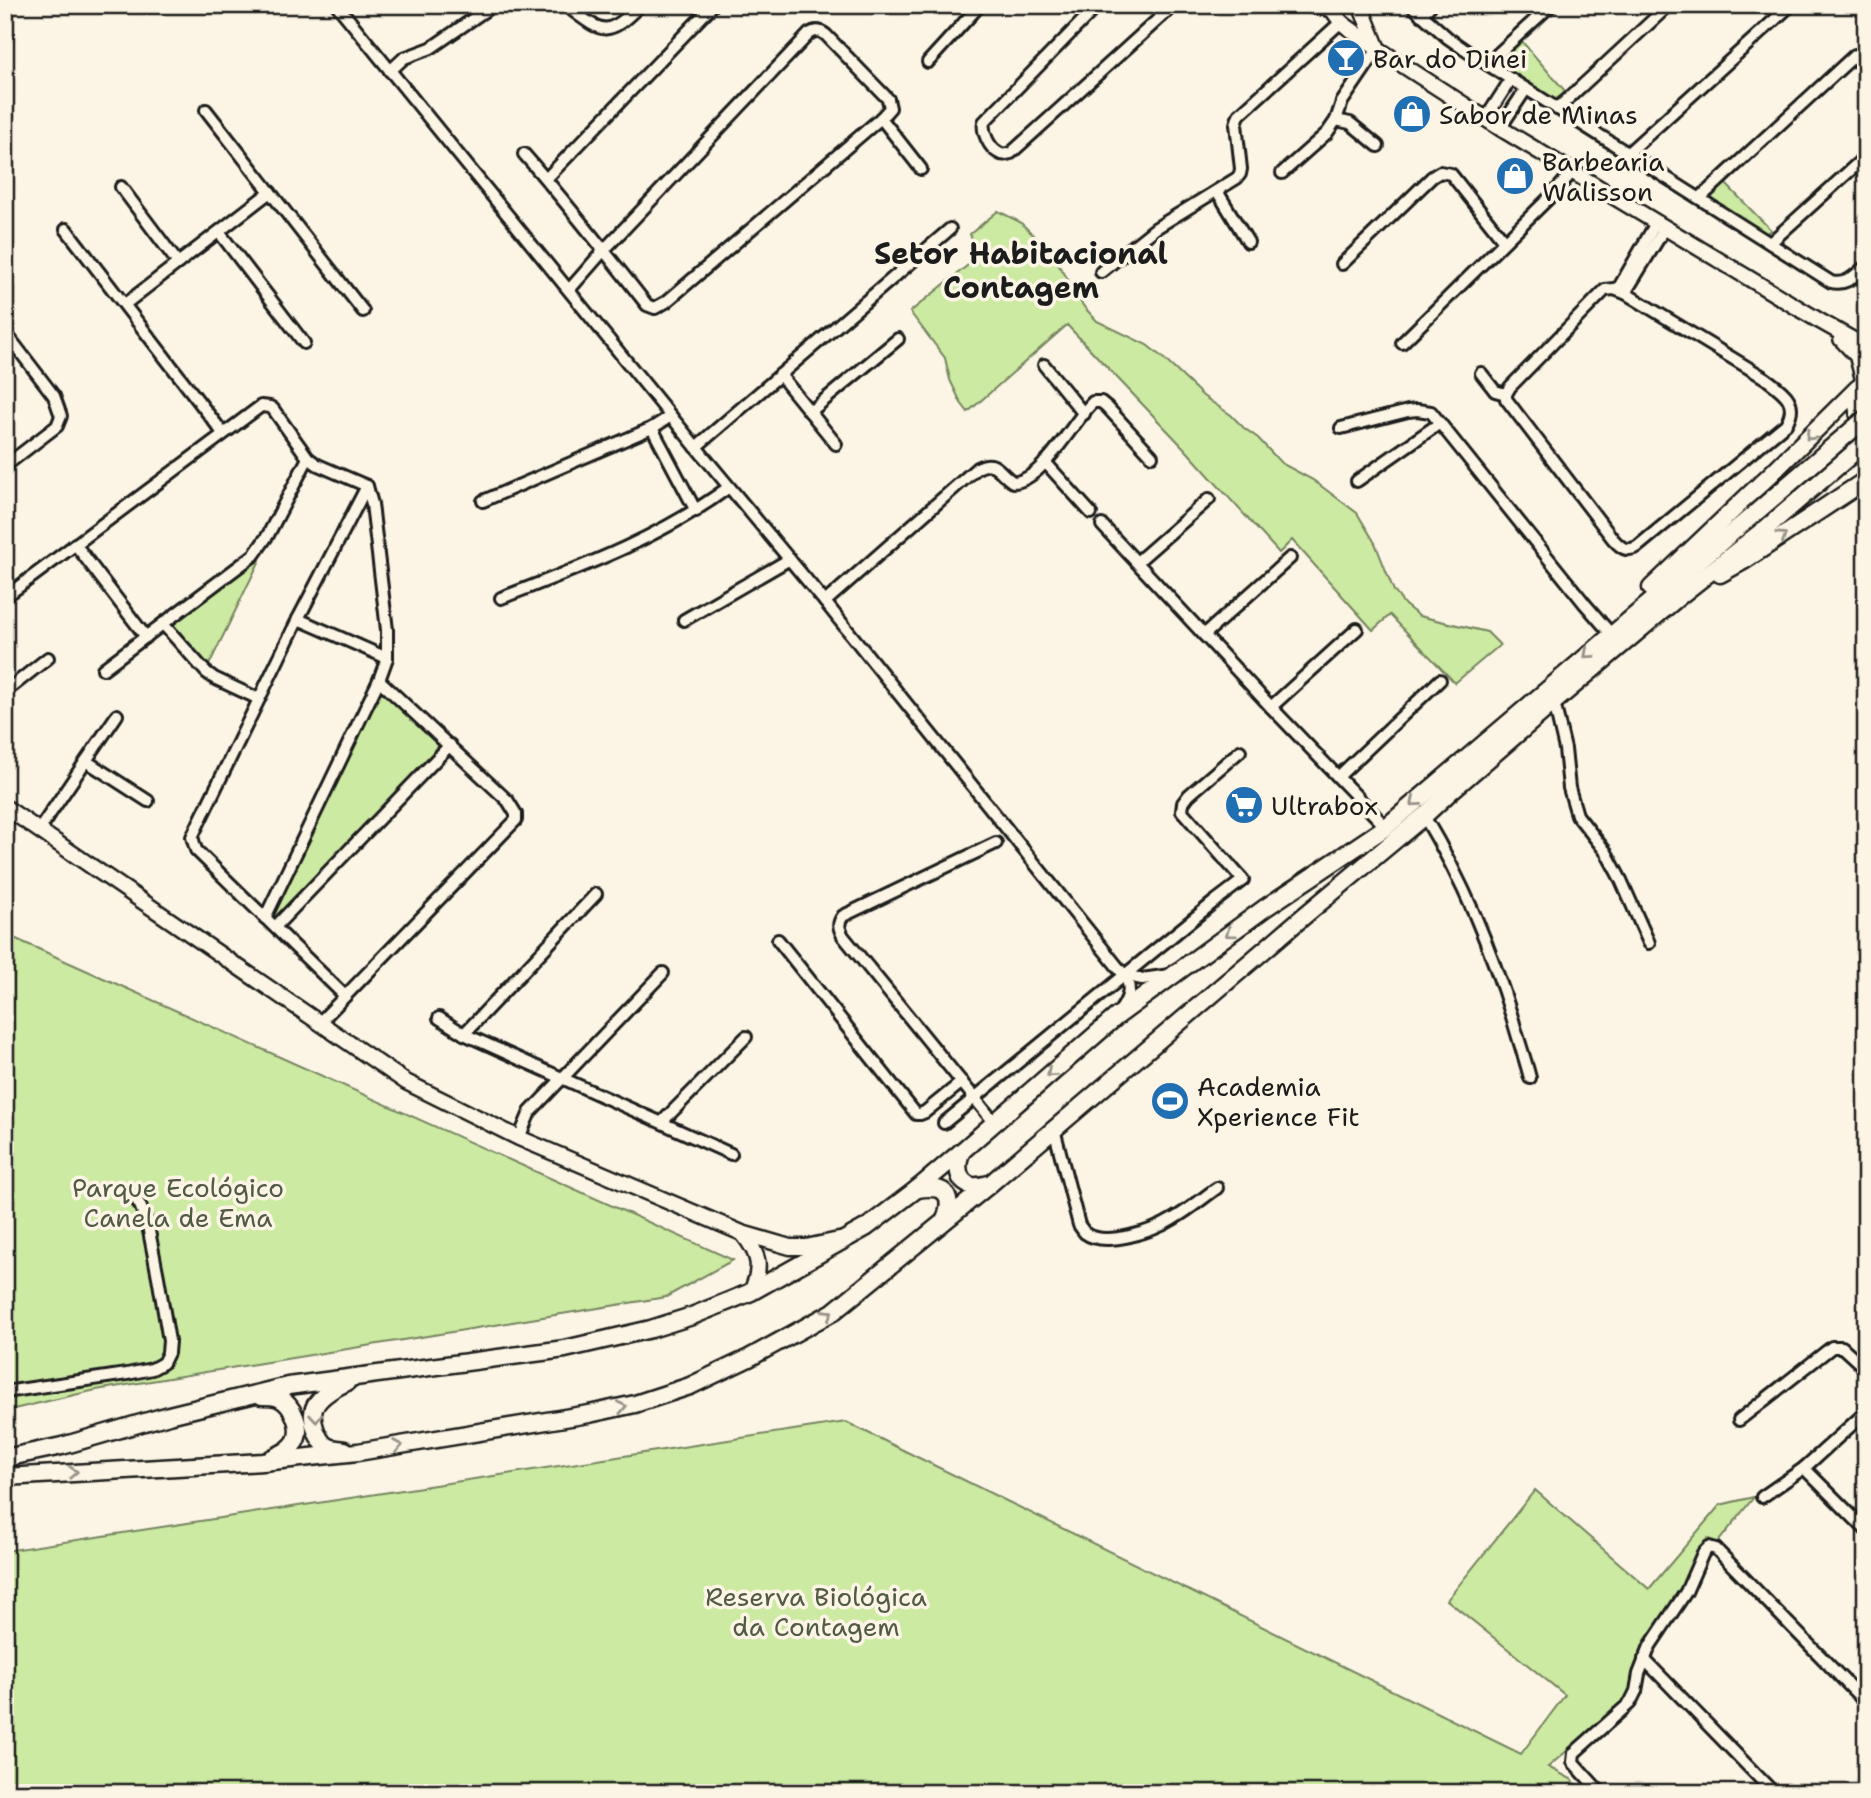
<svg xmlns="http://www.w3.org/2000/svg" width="1871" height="1798" font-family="'Shantell Sans',sans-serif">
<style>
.green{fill:#cceaa2;stroke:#74835f;stroke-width:2}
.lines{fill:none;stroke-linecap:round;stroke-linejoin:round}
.street-casing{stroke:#1c1c1c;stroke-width:16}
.secondary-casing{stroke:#1c1c1c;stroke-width:19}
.primary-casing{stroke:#1c1c1c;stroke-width:21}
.street{stroke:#fcf5e5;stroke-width:10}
.secondary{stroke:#fcf5e5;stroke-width:14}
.primary{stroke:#fcf5e5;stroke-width:16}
.primary-bridge-casing{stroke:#1c1c1c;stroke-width:21;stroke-linecap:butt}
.primary-bridge{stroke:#fcf5e5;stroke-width:16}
.oneway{stroke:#97938b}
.labels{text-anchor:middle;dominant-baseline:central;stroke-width:7;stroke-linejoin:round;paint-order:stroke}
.poi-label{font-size:26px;fill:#1c1c1c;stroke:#fcf5e5;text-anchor:start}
.park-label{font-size:26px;fill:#515a44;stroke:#fcf5e5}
.quarter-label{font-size:30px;font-weight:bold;fill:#1c1c1c;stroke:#fcf5e5}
</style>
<rect width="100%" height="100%" fill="#fcf5e5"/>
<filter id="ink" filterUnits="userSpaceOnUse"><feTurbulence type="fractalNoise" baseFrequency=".0143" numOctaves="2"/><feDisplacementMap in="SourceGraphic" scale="14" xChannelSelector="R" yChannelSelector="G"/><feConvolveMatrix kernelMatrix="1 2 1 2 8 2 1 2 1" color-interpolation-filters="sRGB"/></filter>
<g filter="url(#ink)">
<g class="green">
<path d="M1518,37L1566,92L1553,101L1496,63V60Z"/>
<path d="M1723,181L1771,230L1763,235L1706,197Z"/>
<path d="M998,211L1020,222L1046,247L1066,276L1077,297L1085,308L1097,321L1147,345L1162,357L1203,396L1231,415L1244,428L1258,438L1281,463L1313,480L1357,513L1375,543L1394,591L1405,605L1419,616L1487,632L1500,645L1455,683L1390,615L1373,630L1292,540L1279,553L1184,448L1067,325L968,412L961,403L950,380L945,358L910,312L978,257L970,234Z"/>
<path d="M257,557L260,560L208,667L174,625V621Z"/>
<path d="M380,689L439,746L275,920L271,916Z"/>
<path d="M5,934L733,1260L666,1297L96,1390L5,1411Z"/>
<path d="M846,1422L1521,1754L1565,1695L1447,1600L1535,1490L1649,1589L1720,1505L1754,1497L1715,1546L1708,1538L1694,1558L1683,1588L1639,1655L1632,1689L1625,1701L1548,1767L1571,1779L1584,1793H5V1551Z"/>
</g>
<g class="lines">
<defs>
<g id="street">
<path d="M337,5L696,447L825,602L1124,975C1133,988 1128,999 1120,1011"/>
<path d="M565,5C601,31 605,41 640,5"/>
<path d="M1098,5L984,122C982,132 989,148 999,153C1003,156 1006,154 1011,153L1174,5"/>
<path d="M1302,5L1332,11"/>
<path d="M1411,5L1448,38L1468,52L1831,282C1847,286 1855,275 1866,266"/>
<path d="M1421,15L1431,5"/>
<path d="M928,62L980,5"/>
<path d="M1487,64L1551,5"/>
<path d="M390,71L404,58L431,48L493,5"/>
<path d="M1557,109L1669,5"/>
<path d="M206,110L363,311"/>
<path d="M881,118L921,169"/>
<path d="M1486,118L1511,79"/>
<path d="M1336,120L1350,123L1378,146"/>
<path d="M1500,128L1526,89"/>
<path d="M1628,153L1791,5"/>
<path d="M524,154C567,203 607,254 647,305L655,308L666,302L881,118L890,108L888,99L826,35C820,30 815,30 809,34L604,250L569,290"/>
<path d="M1282,173L1327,133L1336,120L1342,102L1378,49"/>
<path d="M546,179L713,5"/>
<path d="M121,187L178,263"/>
<path d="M1217,191L1248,242"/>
<path d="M1700,198L1855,55"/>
<path d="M66,229L223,433"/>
<path d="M219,232L304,343"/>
<path d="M1770,243L1866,156"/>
<path d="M1342,264L1432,177L1440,172L1451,174L1504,241"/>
<path d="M1101,272L1156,228L1237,178L1240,174L1241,169L1236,124L1239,115L1341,22"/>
<path d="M1614,289L1625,293L1765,378C1782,391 1800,401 1786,424L1637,547C1626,552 1621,548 1613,539L1506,399V394L1510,387L1605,290Z"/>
<path d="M1618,289L1656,223"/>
<path d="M1625,293L1665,228"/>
<path d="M125,304L270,192"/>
<path d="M5,332L54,396L61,416L57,426L5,466"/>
<path d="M1402,343L1555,192L1573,171"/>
<path d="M1044,365L1084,414"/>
<path d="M1481,373L1495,391L1506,394"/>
<path d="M780,375L836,444"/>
<path d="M810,412L898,339"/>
<path d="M652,428L696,511"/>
<path d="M1341,428L1408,411L1417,410L1431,412L1585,604L1611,634"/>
<path d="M696,447L950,229"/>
<path d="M1045,462L1091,513"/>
<path d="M1357,481L1440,423"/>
<path d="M483,501L652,428L671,416"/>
<path d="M1102,525L1271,707L1386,827"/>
<path d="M75,544L146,637"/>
<path d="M1137,562L1209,499"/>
<path d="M5,597L261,406L270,407L273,409L308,458L268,535L254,555L103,669"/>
<path d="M501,598C579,568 661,538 729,487"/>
<path d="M825,602L977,468C997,458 998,473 1013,482C1042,482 1073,421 1093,402H1101L1107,407L1152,456"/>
<path d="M298,619L387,658"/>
<path d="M684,620L790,559"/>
<path d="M163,624L206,672L214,678L259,699"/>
<path d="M1204,635L1290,558"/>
<path d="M5,692L48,658"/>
<path d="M1554,702L1565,749L1569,788L1577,815L1606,852L1621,880L1649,943"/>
<path d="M1271,707L1357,629"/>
<path d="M86,761L148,801"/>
<path d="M1339,776L1440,680"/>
<path d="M1424,816C1464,883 1490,946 1513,1020C1518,1039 1525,1058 1530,1078"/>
<path d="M39,830L117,715"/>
<path d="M265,918L379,680L387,658V630L372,504L367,486L318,465L308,458"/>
<path d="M275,927L450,745"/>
<path d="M778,940L916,1114H920L925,1112L962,1082"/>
<path d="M1124,975L1142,979L1170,975"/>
<path d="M345,996L196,850L192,837L298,619L367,486"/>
<path d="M439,1018L464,1034L731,1154"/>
<path d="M320,1022L516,820V814L508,801L379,680"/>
<path d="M464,1034L596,894"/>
<path d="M662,1122L746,1037"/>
<path d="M994,1122L843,936C839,928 837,924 843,916L996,843"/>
<path d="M944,1123L1214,902L1243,880L1182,811L1183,803L1189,795L1240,751"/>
<path d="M1054,1129L1079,1225C1080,1226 1084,1232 1085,1233C1105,1248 1154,1231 1173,1219C1189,1210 1203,1198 1217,1188"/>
<path d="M519,1138L530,1112L663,973"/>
<path d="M5,1392L127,1374L152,1369L163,1363L168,1353L169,1341L158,1277L148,1226L140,1205L130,1190"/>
<path d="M1739,1420L1832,1347H1842L1866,1369"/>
<path d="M1804,1468L1866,1530"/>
<path d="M1762,1497L1804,1468L1866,1412"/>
<path d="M1644,1659L1774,1793"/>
<path d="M1601,1793L1573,1762L1574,1753L1630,1703L1636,1691L1639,1674L1650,1646L1686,1592L1703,1553L1709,1547L1716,1549L1866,1703"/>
</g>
<g id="secondary">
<path d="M1329,5L1341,22L1346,26L1378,49L1500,128L1818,320L1866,347"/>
<path d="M1360,5L1378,49"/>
<path d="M1841,339L1857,356L1863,379"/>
<path d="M1862,382C1853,399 1855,417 1866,433"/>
<path d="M5,807L406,1082L519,1138L742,1233L790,1247H806L839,1240"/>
<path d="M743,1234C760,1255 762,1268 751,1292"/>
</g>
<g id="primary">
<path d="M1720,574L1745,560L1866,480"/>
<path d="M1651,588L1771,474L1858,388"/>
<path d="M962,1151C956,1163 956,1182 972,1186C978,1187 984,1185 990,1184"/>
<path d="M917,1189C943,1185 955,1192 945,1220"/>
<path d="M262,1396C268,1396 274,1396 279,1398C293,1405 303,1428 295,1442C290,1450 281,1454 272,1458"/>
<path d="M345,1450C340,1449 332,1449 328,1447C317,1441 309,1417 315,1406C322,1394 335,1388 347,1382"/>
<path d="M5,1458L62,1446L169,1415L288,1386L565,1349L651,1329L692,1316L751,1292L867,1227L917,1189L962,1151L1116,1017L1265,908L1386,827L1753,515"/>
<path d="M5,1477L263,1462L358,1452L589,1414L635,1404L690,1386L749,1358L833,1312L990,1184L1304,916L1424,816L1451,791L1554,702L1681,595L1766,528L1866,442"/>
</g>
</defs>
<use href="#street" class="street-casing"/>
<use href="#secondary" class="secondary-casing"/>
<use href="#primary" class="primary-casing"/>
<use href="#street" class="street"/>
<use href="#secondary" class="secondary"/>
<use href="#primary" class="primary"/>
<defs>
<path id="primary-bridge" d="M1753,515L1866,418"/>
</defs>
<use href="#primary-bridge" class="primary-bridge-casing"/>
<use href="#primary-bridge" class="primary-bridge"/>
</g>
<defs><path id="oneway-chevron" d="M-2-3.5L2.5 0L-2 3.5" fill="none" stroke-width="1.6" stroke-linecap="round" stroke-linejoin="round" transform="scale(1.75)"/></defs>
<g class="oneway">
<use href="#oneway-chevron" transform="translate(1810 436) rotate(135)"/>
<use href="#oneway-chevron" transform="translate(1782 536) rotate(-33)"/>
<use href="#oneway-chevron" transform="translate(1588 654) rotate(139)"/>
<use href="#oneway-chevron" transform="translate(1415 802) rotate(139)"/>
<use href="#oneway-chevron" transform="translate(1230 933) rotate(144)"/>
<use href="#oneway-chevron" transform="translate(1051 1073) rotate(139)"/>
<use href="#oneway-chevron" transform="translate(828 1314) rotate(-31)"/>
<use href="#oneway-chevron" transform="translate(622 1407) rotate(-12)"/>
<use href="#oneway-chevron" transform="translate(316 1418) rotate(85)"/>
<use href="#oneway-chevron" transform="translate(398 1446) rotate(-9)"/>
<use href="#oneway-chevron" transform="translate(73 1472) rotate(-3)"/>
</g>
</g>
<defs>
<symbol id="bar-disc" viewBox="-11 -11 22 22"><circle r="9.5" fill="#1f6fb2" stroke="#fcf5e5"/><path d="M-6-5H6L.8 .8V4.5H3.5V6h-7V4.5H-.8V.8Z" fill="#fff"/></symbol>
<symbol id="shop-disc" viewBox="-11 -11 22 22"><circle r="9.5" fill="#1f6fb2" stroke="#fcf5e5"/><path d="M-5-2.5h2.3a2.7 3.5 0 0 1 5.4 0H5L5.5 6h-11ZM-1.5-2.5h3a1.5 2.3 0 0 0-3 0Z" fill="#fff"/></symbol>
<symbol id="supermarket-disc" viewBox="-11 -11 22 22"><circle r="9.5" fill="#1f6fb2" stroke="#fcf5e5"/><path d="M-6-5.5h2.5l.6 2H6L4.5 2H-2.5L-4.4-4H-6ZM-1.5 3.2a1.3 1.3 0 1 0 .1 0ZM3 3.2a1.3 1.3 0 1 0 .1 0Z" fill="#fff"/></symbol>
<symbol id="stadium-disc" viewBox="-11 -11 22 22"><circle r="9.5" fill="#1f6fb2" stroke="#fcf5e5"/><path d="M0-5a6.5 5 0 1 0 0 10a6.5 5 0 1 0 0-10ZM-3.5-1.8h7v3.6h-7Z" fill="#fff"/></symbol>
</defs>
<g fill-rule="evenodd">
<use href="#bar-disc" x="1324" y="36" width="44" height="44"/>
<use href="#shop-disc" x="1390" y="92" width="44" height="44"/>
<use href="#shop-disc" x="1493" y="154" width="44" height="44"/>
<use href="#supermarket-disc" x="1222" y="783" width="44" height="44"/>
<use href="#stadium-disc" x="1148" y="1079" width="44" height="44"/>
</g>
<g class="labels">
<g class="poi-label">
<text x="1373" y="58">Bar do Dinei</text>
<text x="1439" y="114">Sabor de Minas</text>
<text x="1542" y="161">Barbearia<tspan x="1542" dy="30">Walisson</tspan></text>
<text x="1271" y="805">Ultrabox</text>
<text x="1197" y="1086">Academia<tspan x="1197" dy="30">Xperience Fit</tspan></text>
</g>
<g class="park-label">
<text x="178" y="1187">Parque Ecológico<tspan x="178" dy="30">Canela de Ema</tspan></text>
<text x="816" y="1596">Reserva Biológica<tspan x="816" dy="30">da Contagem</tspan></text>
</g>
<g class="quarter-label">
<text x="1021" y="253">Setor Habitacional<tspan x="1021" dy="34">Contagem</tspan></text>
</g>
</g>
<rect width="1871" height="1798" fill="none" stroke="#fcf5e5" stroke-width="28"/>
<rect x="14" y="14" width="1843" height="1770" fill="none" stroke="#1c1c1c" stroke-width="2.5" filter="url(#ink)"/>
</svg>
